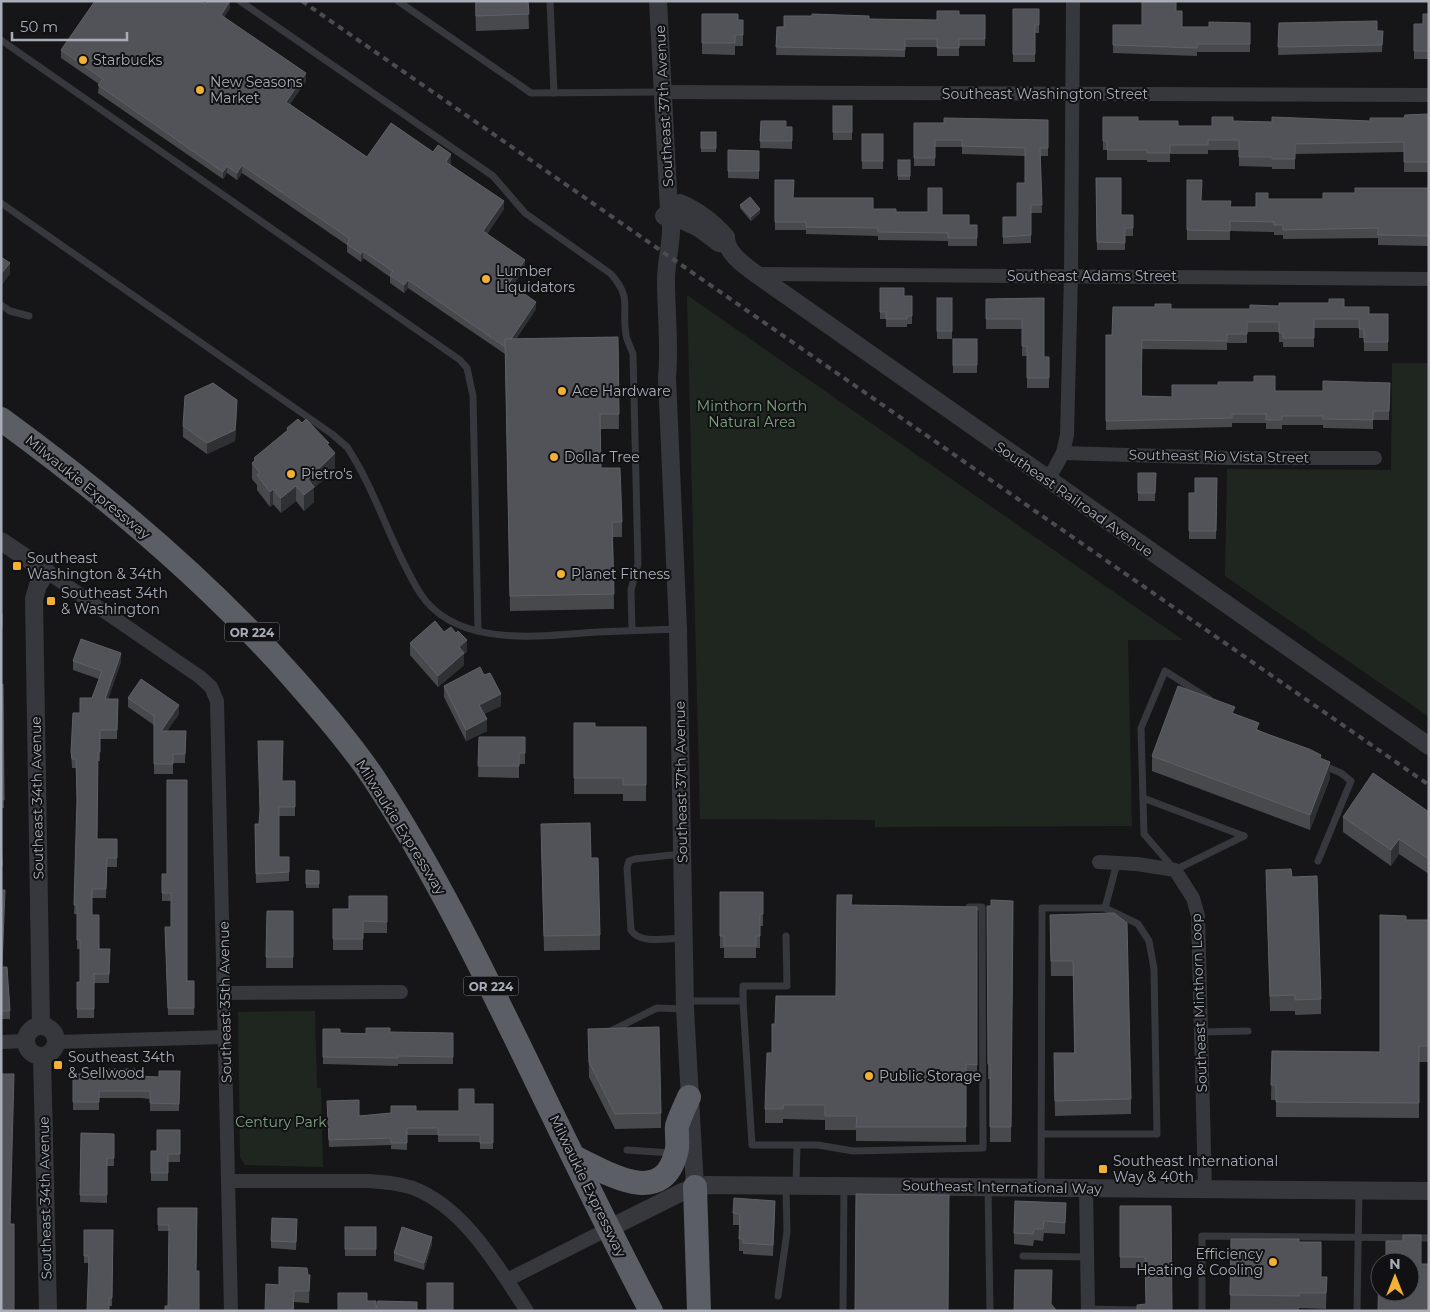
<svg xmlns="http://www.w3.org/2000/svg" width="1430" height="1312" font-family="Montserrat,sans-serif">
<style>
.green{fill:#1e261f}
.lines{fill:none;stroke-linecap:round;stroke-linejoin:round}
.service{stroke:#37383d;stroke-width:7}
.minor{stroke:#37383d;stroke-width:14}
.tertiary{stroke:#37383d;stroke-width:18}
.trunk{stroke:#5b5e65;stroke-width:24}
.rail{stroke:#4a4c52;stroke-width:4;stroke-dasharray:6 5;stroke-linecap:butt}
.wall{fill:#47494d}
.shaded-wall{fill:#2f3033}
.building{fill:#525359;stroke:#5f6168}
.poi-dot{fill:#f2b134;stroke:#111113;stroke-width:2}
.labels{text-anchor:middle;dominant-baseline:central;stroke-width:4;stroke-linejoin:round;paint-order:stroke}
.shield{fill:#111113;stroke:#7b7e86;stroke-width:1}
.shield-label{font-size:12px;font-weight:bold;fill:#a8adb8}
.poi-label{font-size:14px;fill:#a8adb8;stroke:#111113;text-anchor:start}
.street-label{font-size:14px;fill:#a8adb8;stroke:#111113}
.park-label{font-size:14px;fill:#7fa381;stroke:#111113}
</style>
<rect width="100%" height="100%" fill="#161618"/>
<g class="green">
<path d="M687,295L1183,640H1128L1132,826L875,827V820L700,819Z"/>
<path d="M1392,363H1429V717L1225,576L1227,469L1391,470Z"/>
<path d="M315,1011L317,1088H321L323,1167L245,1165L240,1157L238,1012Z"/>
</g>
<g class="lines">
<g class="service">
<path d="M240,1L493,176L525,213L611,274C633,299 621,307 626,335C627,341 631,348 633,354L638,564L631,590L632,630"/>
<path d="M398,1L531,93L662,92"/>
<path d="M550,1L554,93"/>
<path d="M1,40L460,360L467,368L473,396L478,631"/>
<path d="M1,203L332,434L347,447C377,492 391,547 420,593C456,649 541,636 597,632C624,631 650,630 677,629"/>
<path d="M1,305L10,311L29,316"/>
<path d="M1209,699L1165,671L1141,728L1144,834L1175,870L1244,836"/>
<path d="M1143,798L1244,836"/>
<path d="M681,854L635,859L629,861L627,868L631,930C640,945 668,938 684,938"/>
<path d="M1318,861L1351,781L1341,773L1322,765"/>
<path d="M1105,908L1117,863"/>
<path d="M685,1001H743V986H787L786,936"/>
<path d="M743,1001L752,1145H818L853,1151L983,1148L982,907H969"/>
<path d="M611,1031L657,1008L685,1009"/>
<path d="M1201,1032L1248,1031"/>
<path d="M627,1150L671,1153"/>
<path d="M796,1185L797,1145"/>
<path d="M988,1188L990,1311"/>
<path d="M1041,1188L1042,908H1105L1138,924L1149,941L1154,969L1157,1134H1041"/>
<path d="M1023,1256L1087,1257"/>
<path d="M778,1296L787,1232L786,1186"/>
<path d="M1088,1309L1136,1310"/>
<path d="M843,1311L844,1186"/>
<path d="M1202,1311V1236L1429,1238"/>
<path d="M1357,1311L1359,1191"/>
</g>
<g class="minor">
<path d="M662,92L1429,95"/>
<path d="M756,274L1429,279"/>
<path d="M1063,453L1229,458H1375"/>
<path d="M1048,480L1063,453L1067,435L1071,276L1073,1"/>
<path d="M47,572L200,677L211,687L217,701L231,1311"/>
<path d="M1099,862L1137,864L1175,870L1193,898L1198,916L1205,1189"/>
<path d="M225,993L401,992"/>
<path d="M1,1042L26,1041"/>
<path d="M56,1042L225,1037"/>
<path d="M228,1181H367C383,1182 398,1183 413,1188C465,1208 498,1267 527,1311"/>
<path d="M1086,1188L1088,1311"/>
<path d="M507,1280L608,1229"/>
</g>
<g class="tertiary">
<path d="M658,1L669,211C675,234 666,257 666,280C666,313 670,345 667,378L678,629L685,1009L695,1187"/>
<path d="M669,211L678,218L699,228L719,243L725,244"/>
<path d="M664,216L680,203C699,211 713,222 726,237C726,253 744,265 756,274L1429,746"/>
<path d="M1,541L47,572L38,585L34,599L41,1026"/>
<circle cx="41" cy="1041" r="15"/>
<path d="M42,1056L48,1311"/>
<path d="M608,1229L682,1192L707,1185L1429,1191"/>
</g>
<g class="trunk">
<path d="M1,419C108,497 208,581 295,680C322,711 350,743 373,777C435,871 484,973 533,1074C571,1153 610,1233 651,1311"/>
<path d="M574,1157C606,1172 662,1209 676,1153C679,1144 676,1134 677,1126C680,1116 685,1106 689,1097"/>
<path d="M695,1187L699,1311"/>
</g>
<path class="rail" d="M302,1L1429,785"/>
</g>
<g class="wall">
<path d="M475,1H528L529,29L476,31Z"/>
<path d="M205,4L230,8L224,17L306,81L290,104L367,157L433,152L451,162L450,164L504,209L487,234L525,268L513,285L536,309L516,339L618,337L619,429H600L601,468L622,522V537H613L614,609L510,611L505,354L408,288L404,293L390,283V277L363,258L361,262L347,252V245L242,173L237,180L227,173L223,179L98,93L99,84L61,58V50Z"/>
<path d="M1013,9H1039V33H1035V62H1013Z"/>
<path d="M1176,11L1182,27H1209L1250,23V52H1197V56L1113,53V25H1142Z"/>
<path d="M702,14L738,20H743V46H735V55L702,54Z"/>
<path d="M1429,14V59H1414V24H1423Z"/>
<path d="M959,15H985V46H959V56H937V47H905V57L776,55L777,27L869,19L937,20Z"/>
<path d="M1279,23L1383,31L1382,52L1278,55Z"/>
<rect x="833" y="106" width="19" height="34"/>
<path d="M1429,114V172H1404V152L1295,154V169H1272V167L1239,166V150H1208V154H1170V162H1147V160H1107V150H1103V117L1178,126H1212L1233,121L1272,122L1370,121L1404,118Z"/>
<path d="M1048,120V156H1040L1042,213H1031V243L1003,244V217H1017L1025,183V156L962,154V147H935V166H914V123H944Z"/>
<path d="M761,121L786,127H792V149L760,148Z"/>
<rect x="701" y="132" width="15" height="20"/>
<rect x="862" y="134" width="21" height="35"/>
<path d="M728,150L759,151V179L728,178Z"/>
<rect x="898" y="160" width="12" height="20"/>
<path d="M1096,178L1121,215H1133V236H1125V250H1097Z"/>
<path d="M775,180L793,198L896,212L942,215L969,225H977V246H948V241L878,240V236L806,234V230H775Z"/>
<path d="M1187,180L1202,201L1230,207H1256L1268,199H1323L1355,193L1429,188V246L1378,245V238L1283,239V235H1274V232L1230,231V240H1187Z"/>
<path d="M740,205L760,213L751,221L740,208Z"/>
<path d="M880,288L904,296H912V324H907V327H886V319H880Z"/>
<rect x="937" y="298" width="15" height="41"/>
<path d="M1044,298V357H1049V388H1027V356H1022V329H986V299Z"/>
<path d="M1344,307L1369,314H1388V351H1364V338H1359V328H1314V347H1283V342H1279V332H1247V343H1227V350L1142,349V396L1172,397L1275,391H1323L1390,383L1389,420H1373V429L1323,428V425H1282V429H1266V423H1232V427L1106,430V335H1112L1171,309H1250Z"/>
<rect x="953" y="339" width="24" height="34"/>
<path d="M237,411L235,441L207,454L183,437V426Z"/>
<path d="M302,423L329,446L335,469L314,488V502L304,511L296,501L281,513L273,504L270,507L257,490V485L252,479V463L254,461V458L287,431V428Z"/>
<path d="M1138,473H1156L1155,501H1138Z"/>
<path d="M1217,478L1216,539H1189V493H1195Z"/>
<path d="M444,632L467,652L464,654V665L438,687L410,655V643Z"/>
<path d="M73,661L121,662L108,699H118L117,739H100V761H98L97,839H117V867H107L106,898H92V915L99,949H110L109,983H94V1018H77V982H80V949H77V914H74L77,804L76,768H72L71,752L80,713L92,698L99,679L73,670Z"/>
<path d="M1,684H3L4,808H1Z"/>
<path d="M444,686L501,706L484,714L487,731L466,741L444,697Z"/>
<path d="M128,698L179,714L167,731H186L185,763H173V774H154V725L128,707Z"/>
<path d="M1235,714L1259,730L1321,759L1330,778L1310,830L1152,771V756Z"/>
<path d="M574,723L595,727H646V801H623V794H574Z"/>
<path d="M479,737H525V764H519V778L478,777Z"/>
<path d="M282,781H295V816H279V857H289V881L256,883L255,824H259Z"/>
<path d="M1429,812V874L1399,854L1391,866L1343,832V817Z"/>
<path d="M541,839L600,935V950L544,951Z"/>
<path d="M306,870L319,871V888H306Z"/>
<path d="M1266,870L1321,999V1014L1295,1015V1011H1270Z"/>
<path d="M162,874H167L187,981H194V1015H168L165,927H171V901H162Z"/>
<path d="M1,890L2,967L10,1011V1019H1Z"/>
<path d="M720,892H763V926H760V948H756V958H724V948H720Z"/>
<path d="M387,896V933H363V950H333V909H349Z"/>
<path d="M1013,901L1011,1142H990V1079H988L987,906H991Z"/>
<path d="M851,905L977,907V1079H966V1142L856,1141V1130H825V1120L783,1119V1123H765V1109L772,1053L836,996Z"/>
<path d="M267,911H293V968H266Z"/>
<path d="M1114,913L1131,1099V1114L1055,1116L1054,1069L1074,1053L1073,976H1051L1050,930Z"/>
<path d="M1406,920H1429V1062H1419V1118L1276,1117V1100H1271L1272,1051L1380,1052Z"/>
<path d="M323,1029L340,1033H453V1064H398V1066L323,1064Z"/>
<path d="M588,1029L661,1113V1128L615,1129L589,1077Z"/>
<path d="M180,1071L179,1111H150V1099L141,1098H99V1110H73V1074L159,1077Z"/>
<path d="M474,1104H493V1149H480V1142H438V1135H407V1150L391,1149V1145L329,1147L327,1107L359,1116L416,1111H459Z"/>
<path d="M180,1130V1162H168V1181H151V1151H157Z"/>
<path d="M81,1133L114,1134V1166H107V1203L80,1202Z"/>
<path d="M1066,1203L1065,1234L1044,1233L1043,1241L1034,1240L1033,1246L1014,1244V1233Z"/>
<path d="M1120,1206L1172,1311L1146,1304L1145,1268H1120Z"/>
<path d="M158,1208H197L196,1271L168,1306L169,1231H158Z"/>
<path d="M775,1212L773,1256L743,1254V1251H739V1225H733V1213Z"/>
<path d="M297,1227L296,1250L271,1248V1241Z"/>
<rect x="345" y="1227" width="31" height="29"/>
<path d="M84,1230H113L112,1306H109L89,1263H84Z"/>
<path d="M1231,1239L1299,1242L1321,1277H1327L1326,1309L1299,1308V1311L1230,1310Z"/>
<path d="M432,1244L424,1270L394,1261V1253Z"/>
<path d="M308,1275H310L309,1303L294,1302V1311H265L279,1285Z"/>
</g>
<g class="shaded-wall">
<path d="M230,1V8L221,22V15Z"/>
<path d="M306,73V81L286,109V102Z"/>
<path d="M451,154V162L446,170V162Z"/>
<path d="M242,165V173L237,180V173Z"/>
<path d="M227,166V173L223,179V172Z"/>
<path d="M504,201V209L483,239V231Z"/>
<path d="M760,209V213L751,221V217Z"/>
<path d="M363,251V258L361,262V254Z"/>
<path d="M525,260V268L509,291V283Z"/>
<path d="M10,263V274L1,286V274Z"/>
<path d="M408,280V288L404,293V285Z"/>
<path d="M536,302V309L505,354V347Z"/>
<path d="M237,400L235,441L207,454V443Z"/>
<path d="M335,453V469L314,488V502L304,511V495L308,479Z"/>
<path d="M296,486V501L281,513V498Z"/>
<path d="M273,489V504L270,507V492Z"/>
<path d="M467,640V652L464,654V665L438,687V676L459,647Z"/>
<path d="M121,653V662L105,708V699Z"/>
<path d="M501,694V706L479,716V705Z"/>
<path d="M179,705V714L161,740V731Z"/>
<path d="M487,719V731L466,741V730Z"/>
<path d="M1330,762V778L1310,830V815Z"/>
<path d="M1399,839V854L1391,866V850Z"/>
<path d="M432,1237V1244L424,1270V1263Z"/>
</g>
<g class="building">
<path d="M95,1H202L205,4L207,1H230L221,15L306,73L286,102L367,157L391,123L433,152L438,145L451,154L446,162L504,201L483,231L525,260L509,283L536,302L511,339H505V347L408,280L404,285L390,275L393,271L363,251L361,254L347,244L350,239L242,165L237,173L227,166L223,172L98,85L103,79L61,50Z"/>
<path d="M476,1H528L529,14L476,16Z"/>
<path d="M1142,1H1176V11H1182V27H1209V22L1250,23V44H1197V48L1113,45V25H1142Z"/>
<path d="M1013,9H1039V25H1035V54H1013Z"/>
<path d="M937,11H959V15H985V39H959V48H937V39H905V50L776,47L777,27H784V16H812V14L869,16V19L937,20Z"/>
<path d="M702,14H738V20H743V35H735V43H702Z"/>
<path d="M1423,14H1429V51H1414V24H1423Z"/>
<path d="M1377,21V31H1383L1382,45L1278,47L1279,23Z"/>
<rect x="833" y="106" width="19" height="26"/>
<path d="M1429,114V162H1404V142L1295,144V159H1272V157H1239V140H1208V145H1170V153H1147V150H1107V141H1103V117H1138V121H1178V126H1212V117H1233V121L1272,122V117L1370,121V118H1404L1405,115Z"/>
<path d="M944,118L1048,120V148H1040L1042,205H1031V235L1003,237V217H1017V183H1025V148L962,146V140H935V158H914V123H944Z"/>
<path d="M761,121H786V127H792V141H760Z"/>
<rect x="701" y="132" width="15" height="16"/>
<rect x="862" y="134" width="21" height="27"/>
<path d="M728,150L759,151V171H728Z"/>
<rect x="898" y="160" width="12" height="16"/>
<path d="M1096,178H1121V215H1133V228H1125V243L1097,242Z"/>
<path d="M775,180H794L793,198H873V209H896V212H928V188H942V215H969V225H977V238H948V233L878,232V228L806,227V222H775Z"/>
<path d="M1187,180H1202L1201,201H1231L1230,207H1256V193H1268V199H1323V193H1355V188H1429V236L1378,235V228L1283,230V225H1274V222L1230,221V231L1187,230Z"/>
<path d="M750,197L760,209L751,217L740,205Z"/>
<path d="M1,257L10,263L1,274Z"/>
<path d="M880,288H904V296H912V316H907V319H886V312H880Z"/>
<rect x="937" y="298" width="15" height="33"/>
<path d="M1044,298V357H1049V378H1027V346H1022V319H986V299Z"/>
<path d="M1329,299H1344V307H1369V314H1388V342H1364V329H1359V319H1314V338H1283V333H1279V322H1247V334H1227V341L1142,340L1141,396L1172,397V385H1218V382H1254V376H1275V391H1323V381L1390,383L1389,411H1373V420L1323,419V416H1282V420H1266V414H1232V418L1106,421V335H1112L1113,307H1155V304H1171V309H1250V305L1279,306V303H1329Z"/>
<path d="M618,337L619,414H600L601,468H620L622,522H612L614,594L510,596L505,339Z"/>
<rect x="953" y="339" width="24" height="26"/>
<path d="M213,383L237,400L235,430L207,443L183,426L185,396Z"/>
<path d="M298,419L302,423L306,419L329,443L327,444L335,453L308,479L314,487L304,495L296,486L281,498L273,489L270,492L257,475L260,473L252,463L256,460L254,458L288,430L287,428Z"/>
<path d="M1138,473H1156L1155,493H1138Z"/>
<path d="M1195,478H1217L1216,531H1189V493H1195Z"/>
<rect x="1" y="614" width="1" height="13"/>
<path d="M435,621L444,632L451,627L456,633L458,631L467,640L459,647L464,653L438,676L410,643Z"/>
<path d="M81,639L121,653L105,699H118L117,730H100V752H98L97,839H117V858H107L106,889H92V915H99V949H110L109,974H94V1009H77V982H80V940H77V905H74L77,799L76,759H72L71,752L73,713H80V698H92L102,671L73,661Z"/>
<path d="M480,667L484,675L490,673L501,694L479,705L487,719L466,730L444,686Z"/>
<path d="M141,679L179,705L161,731H186L185,754H173V764H154V716L128,698Z"/>
<path d="M1,684H3L4,800H1Z"/>
<path d="M1178,686L1235,707L1232,713L1259,723L1256,730L1309,749L1321,755L1320,758L1330,762L1310,815L1152,756Z"/>
<path d="M574,723H595V727H646V785H623V778H574Z"/>
<path d="M479,737H525V753H519V766H478Z"/>
<path d="M258,741H283L282,781H295V807H279V857H289V872L256,874L255,824H259L260,810Z"/>
<path d="M1373,773L1429,812V859L1399,839L1391,850L1343,817Z"/>
<path d="M167,780H187V981H194V1008H168L165,927H171V893H162V874H167Z"/>
<path d="M590,823L591,858H598L600,935L544,936L541,824Z"/>
<path d="M1,830L2,866H1Z"/>
<path d="M1291,869L1292,877L1317,876L1321,999L1295,1000V995L1270,996L1266,870Z"/>
<path d="M306,870L319,871V884H306Z"/>
<path d="M1,890H5L2,967H7L10,1011H1Z"/>
<path d="M720,892H763V914H760V936H756V946H724V936H720Z"/>
<path d="M837,895H852L851,905L977,907V1065L966,1064V1127H856L857,1116H825V1105H783V1109H765L767,1053H772V1024H775L776,996H836Z"/>
<path d="M349,896H387V922L363,921V939H333V909H349Z"/>
<path d="M991,900L1013,901L1011,1127H990V1064H988L987,906H991Z"/>
<path d="M267,911H293V957H266Z"/>
<path d="M1114,913L1127,923L1131,1099L1055,1101L1054,1053H1075L1073,961H1051L1050,915Z"/>
<path d="M1380,915L1406,916V920H1429V1046H1419V1103L1276,1102V1085H1271L1272,1051L1380,1052Z"/>
<path d="M659,1027L661,1113L615,1114L589,1062L588,1029Z"/>
<path d="M366,1028H390V1032L453,1033V1057L398,1056V1058L323,1057V1029H340V1033L366,1034Z"/>
<path d="M109,1069H135V1076L159,1077V1071H180L179,1104L150,1103V1091H99V1102H73V1074H108Z"/>
<path d="M1,1074H14L10,1224H14V1311H1Z"/>
<path d="M459,1089H474V1104H493V1143H480V1135H438V1128H407V1143H391V1138L329,1140L327,1101L359,1100V1116L391,1113V1106H416V1111H459Z"/>
<path d="M157,1130H180V1154H168V1173H151V1151H157Z"/>
<path d="M81,1133L114,1134V1158H107V1195H80Z"/>
<path d="M856,1194L949,1195L948,1311H855Z"/>
<path d="M734,1198L775,1201L773,1245L743,1243V1239H739L740,1214L733,1213Z"/>
<path d="M1015,1201L1066,1203L1065,1223L1044,1221L1043,1229H1034L1033,1234L1014,1233Z"/>
<path d="M1120,1206H1171L1172,1311H1137V1305L1146,1304L1145,1257H1120Z"/>
<path d="M158,1208H197L196,1271H199V1311H165V1306H168L169,1225H158Z"/>
<path d="M272,1218L297,1219L296,1242L271,1241Z"/>
<rect x="345" y="1227" width="31" height="22"/>
<path d="M402,1227L432,1237L424,1263L394,1253Z"/>
<path d="M84,1230H113L112,1298H109V1311H87L89,1256H84Z"/>
<path d="M1403,1235H1421V1264H1428V1311H1378L1379,1263H1380V1292H1410V1262H1386V1241H1403Z"/>
<path d="M1231,1239H1299V1242H1321V1277H1327L1326,1293H1299V1296L1230,1295Z"/>
<path d="M279,1267L307,1268L308,1275H310L309,1291H294L293,1311H265L266,1284L279,1285Z"/>
<path d="M1015,1270H1052L1051,1304L1057,1311H1014Z"/>
<rect x="427" y="1283" width="26" height="27"/>
<path d="M338,1293H367V1301H376V1308L378,1301L417,1302V1311H338Z"/>
</g>
<g class="poi-dot">
<circle cx="83" cy="60" r="5"/>
<circle cx="200" cy="90" r="5"/>
<circle cx="486" cy="279" r="5"/>
<circle cx="562" cy="391" r="5"/>
<circle cx="554" cy="457" r="5"/>
<circle cx="291" cy="474" r="5"/>
<rect x="12" y="561" width="10" height="10" rx="2.5"/>
<circle cx="561" cy="574" r="5"/>
<rect x="46" y="596" width="10" height="10" rx="2.5"/>
<rect x="53" y="1060" width="10" height="10" rx="2.5"/>
<circle cx="869" cy="1076" r="5"/>
<rect x="1098" y="1164" width="10" height="10" rx="2.5"/>
<circle cx="1273" cy="1262" r="5"/>
</g>
<g class="labels">
<g class="shield">
<rect x="224.5" y="622.5" width="55" height="19" rx="4"/>
<rect x="463.5" y="976.5" width="55" height="19" rx="4"/>
</g>
<g class="shield-label">
<text x="252" y="632">OR 224</text>
<text x="491" y="986">OR 224</text>
</g>
<g class="poi-label">
<text x="93" y="60">Starbucks</text>
<text x="210" y="82">New Seasons<tspan x="210" dy="16">Market</tspan></text>
<text x="496" y="271">Lumber<tspan x="496" dy="16">Liquidators</tspan></text>
<text x="572" y="391">Ace Hardware</text>
<text x="564" y="457">Dollar Tree</text>
<text x="301" y="474">Pietro's</text>
<text x="27" y="558">Southeast<tspan x="27" dy="16">Washington &amp; 34th</tspan></text>
<text x="571" y="574">Planet Fitness</text>
<text x="61" y="593">Southeast 34th<tspan x="61" dy="16">&amp; Washington</tspan></text>
<text x="68" y="1057">Southeast 34th<tspan x="68" dy="16">&amp; Sellwood</tspan></text>
<text x="879" y="1076">Public Storage</text>
<text x="1113" y="1161">Southeast International<tspan x="1113" dy="16">Way &amp; 40th</tspan></text>
<text x="1263" y="1254" text-anchor="end">Efficiency<tspan x="1263" dy="16">Heating &amp; Cooling</tspan></text>
</g>
<g class="street-label">
<text x="1045" y="94">Southeast Washington Street</text>
<text transform="translate(664 106) rotate(-93)">Southeast 37th Avenue</text>
<text x="1092" y="276">Southeast Adams Street</text>
<text transform="translate(1219 456) rotate(1)">Southeast Rio Vista Street</text>
<text transform="translate(88 487) rotate(39)">Milwaukie Expressway</text>
<text transform="translate(1074 499) rotate(35)">Southeast Railroad Avenue</text>
<text transform="translate(681 782) rotate(-91)">Southeast 37th Avenue</text>
<text transform="translate(37 798) rotate(-91)">Southeast 34th Avenue</text>
<text transform="translate(401 827) rotate(58)">Milwaukie Expressway</text>
<text transform="translate(225 1002) rotate(-91)">Southeast 35th Avenue</text>
<text transform="translate(1199 1003) rotate(-92)">Southeast Minthorn Loop</text>
<text transform="translate(588 1186) rotate(64)">Milwaukie Expressway</text>
<text transform="translate(1002 1187) rotate(1)">Southeast International Way</text>
<text transform="translate(45 1198) rotate(-91)">Southeast 34th Avenue</text>
</g>
<g class="park-label">
<text x="752" y="406">Minthorn North<tspan x="752" dy="16">Natural Area</tspan></text>
<text x="281" y="1122">Century Park</text>
</g>
</g>
<rect width="1430" height="1312" fill="none" stroke="#a8adb8" stroke-width="5"/>
<g transform="translate(1395 1277)"><circle r="24" fill="#111113" stroke="#4d4f55"/>
<path d="M0-4L9 19L0 12L-9 19Z" fill="#f2b134"/>
<text y="-8" font-size="14" font-weight="bold" text-anchor="middle" fill="#a8adb8">N</text>
</g>
<path d="M12 32v8h115v-8" fill="none" stroke="#a8adb8" stroke-width="2.5"/>
<text x="20" y="32" font-size="15" fill="#a8adb8" stroke="#111113" stroke-width="4" paint-order="stroke">50 m</text>
</svg>
